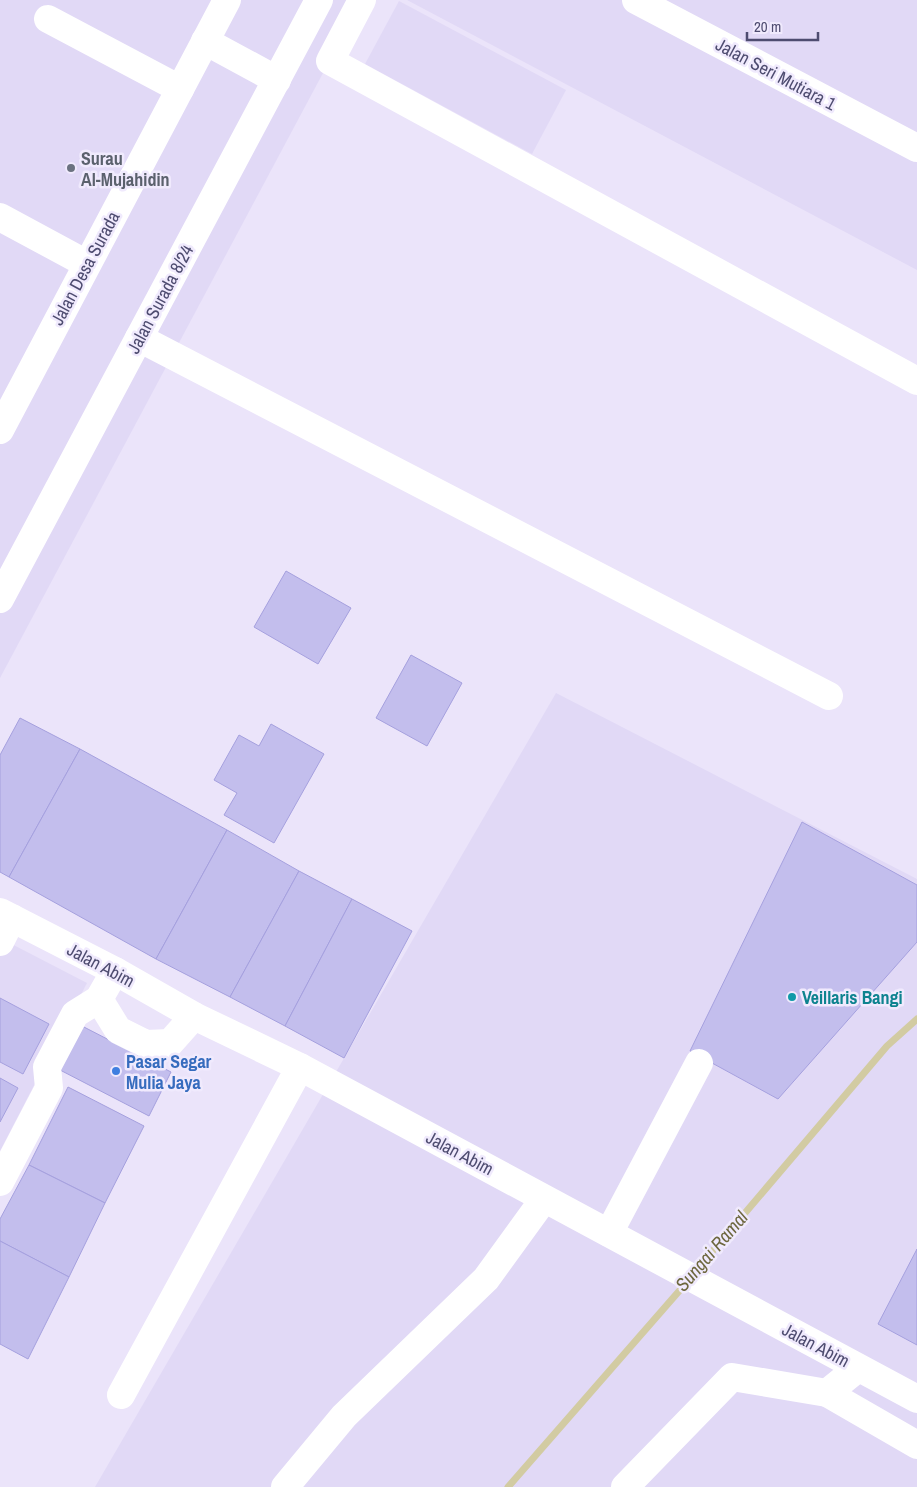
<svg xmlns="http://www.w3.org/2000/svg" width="917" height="1487" font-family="'Archivo Narrow',sans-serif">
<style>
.residential{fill:#e1d9f6}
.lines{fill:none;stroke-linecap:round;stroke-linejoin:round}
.stream{stroke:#d2cba2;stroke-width:7}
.building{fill:#c3beed;stroke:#a5a0de}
.minor{stroke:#fff;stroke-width:28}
.worship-dot{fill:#6b7280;stroke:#f0eafd;stroke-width:2}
.culture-dot{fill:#0f9aa8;stroke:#f0eafd;stroke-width:2}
.shop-dot{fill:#3f7fe0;stroke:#f0eafd;stroke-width:2}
.labels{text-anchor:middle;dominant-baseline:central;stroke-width:5;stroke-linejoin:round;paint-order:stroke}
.street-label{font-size:18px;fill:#4e4c70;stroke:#f0eafd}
.worship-label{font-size:18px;font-weight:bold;fill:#5b616d;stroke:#f0eafd;text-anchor:start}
.culture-label{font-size:18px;font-weight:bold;fill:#0d838f;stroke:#f0eafd;text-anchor:start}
.shop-label{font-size:18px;font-weight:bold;fill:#366cbe;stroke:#f0eafd;text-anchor:start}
.water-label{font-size:19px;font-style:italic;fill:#6d673e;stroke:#f0eafd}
</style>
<rect width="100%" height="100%" fill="#ebe4fa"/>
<g class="residential">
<path d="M0,0H362L0,678Z"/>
<path d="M407,0H917V270Z"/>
<path d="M399,1L566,90L532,154L365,64Z"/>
<path d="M556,693L917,879V1487H95Z"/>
<path d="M0,938L87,983L0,1151Z"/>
</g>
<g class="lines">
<g class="stream">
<path d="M694,1273L887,1046L917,1019"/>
<path d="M508,1487L687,1282"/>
</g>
</g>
<g class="building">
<path d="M286,571L351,608L318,664L254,627Z"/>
<path d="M411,655L462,683L427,746L376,718Z"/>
<path d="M20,718L80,749L9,877L0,872V755Z"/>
<path d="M271,724L324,754L274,843L224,815L237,793L214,780L239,735L259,746Z"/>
<path d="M80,749L227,830L156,959L9,877Z"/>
<path d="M802,822L917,885V942L778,1099L690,1051Z"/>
<path d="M227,830L299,871L230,997L156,959Z"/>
<path d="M299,871L352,899L285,1026L230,997Z"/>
<path d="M352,899L412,931L344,1058L285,1026Z"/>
<path d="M0,998L49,1024L23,1074L0,1062Z"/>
<path d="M82,1026L171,1072L149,1116L60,1070Z"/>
<path d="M0,1078L18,1088L0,1122Z"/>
<path d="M68,1087L144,1126L105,1203L29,1165Z"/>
<path d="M29,1165L105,1203L69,1277L0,1241V1219Z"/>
<path d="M0,1241L69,1277L28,1359L0,1344Z"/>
<path d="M917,1249V1345L878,1324Z"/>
</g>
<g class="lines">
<g class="minor">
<path d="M362,0L330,61L917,381"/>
<path d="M636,0L917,148"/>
<path d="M48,19L180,89"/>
<path d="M205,41L277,80"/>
<path d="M0,217L87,264"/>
<path d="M139,338L829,696"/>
<path d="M0,430L227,0"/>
<path d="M0,599L319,0"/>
<path d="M0,912L115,971L194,1016L300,1067L917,1399"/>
<path d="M0,942L12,918"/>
<path d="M99,999L118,1030L146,1044L170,1043L194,1016"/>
<path d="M0,1182L49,1088L47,1067L75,1014L99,999L115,971"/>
<path d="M609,1233L699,1063"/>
<path d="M827,1393L917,1445"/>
<path d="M121,1395L300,1067"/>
<path d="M285,1487L344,1416L486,1279L544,1199"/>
<path d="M625,1487L732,1377L827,1393L858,1368"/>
</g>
</g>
<circle class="worship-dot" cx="71" cy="168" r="5"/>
<circle class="culture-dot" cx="792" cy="997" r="5"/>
<circle class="shop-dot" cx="116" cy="1071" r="5"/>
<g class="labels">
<g class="street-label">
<text transform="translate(776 74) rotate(28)">Jalan Seri Mutiara 1</text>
<text transform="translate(85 268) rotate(-62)">Jalan Desa Surada</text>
<text transform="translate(160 299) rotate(-62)">Jalan Surada 8/24</text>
<text transform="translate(101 965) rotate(28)">Jalan Abim</text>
<text transform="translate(460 1153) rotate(28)">Jalan Abim</text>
<text transform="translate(816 1345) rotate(28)">Jalan Abim</text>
</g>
<g class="worship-label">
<text x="81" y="158">Surau<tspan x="81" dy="21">Al-Mujahidin</tspan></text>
</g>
<g class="culture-label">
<text x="802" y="997">Veillaris Bangi</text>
</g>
<g class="shop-label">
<text x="126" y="1061">Pasar Segar<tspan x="126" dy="21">Mulia Jaya</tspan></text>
</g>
<g class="water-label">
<text transform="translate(711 1251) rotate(-49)">Sungai Ramal</text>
</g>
</g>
<path d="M747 32v8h71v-8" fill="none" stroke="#4e4c70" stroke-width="2.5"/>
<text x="754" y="32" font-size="15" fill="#4e4c70" stroke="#f0eafd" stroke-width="4" paint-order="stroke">20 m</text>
</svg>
